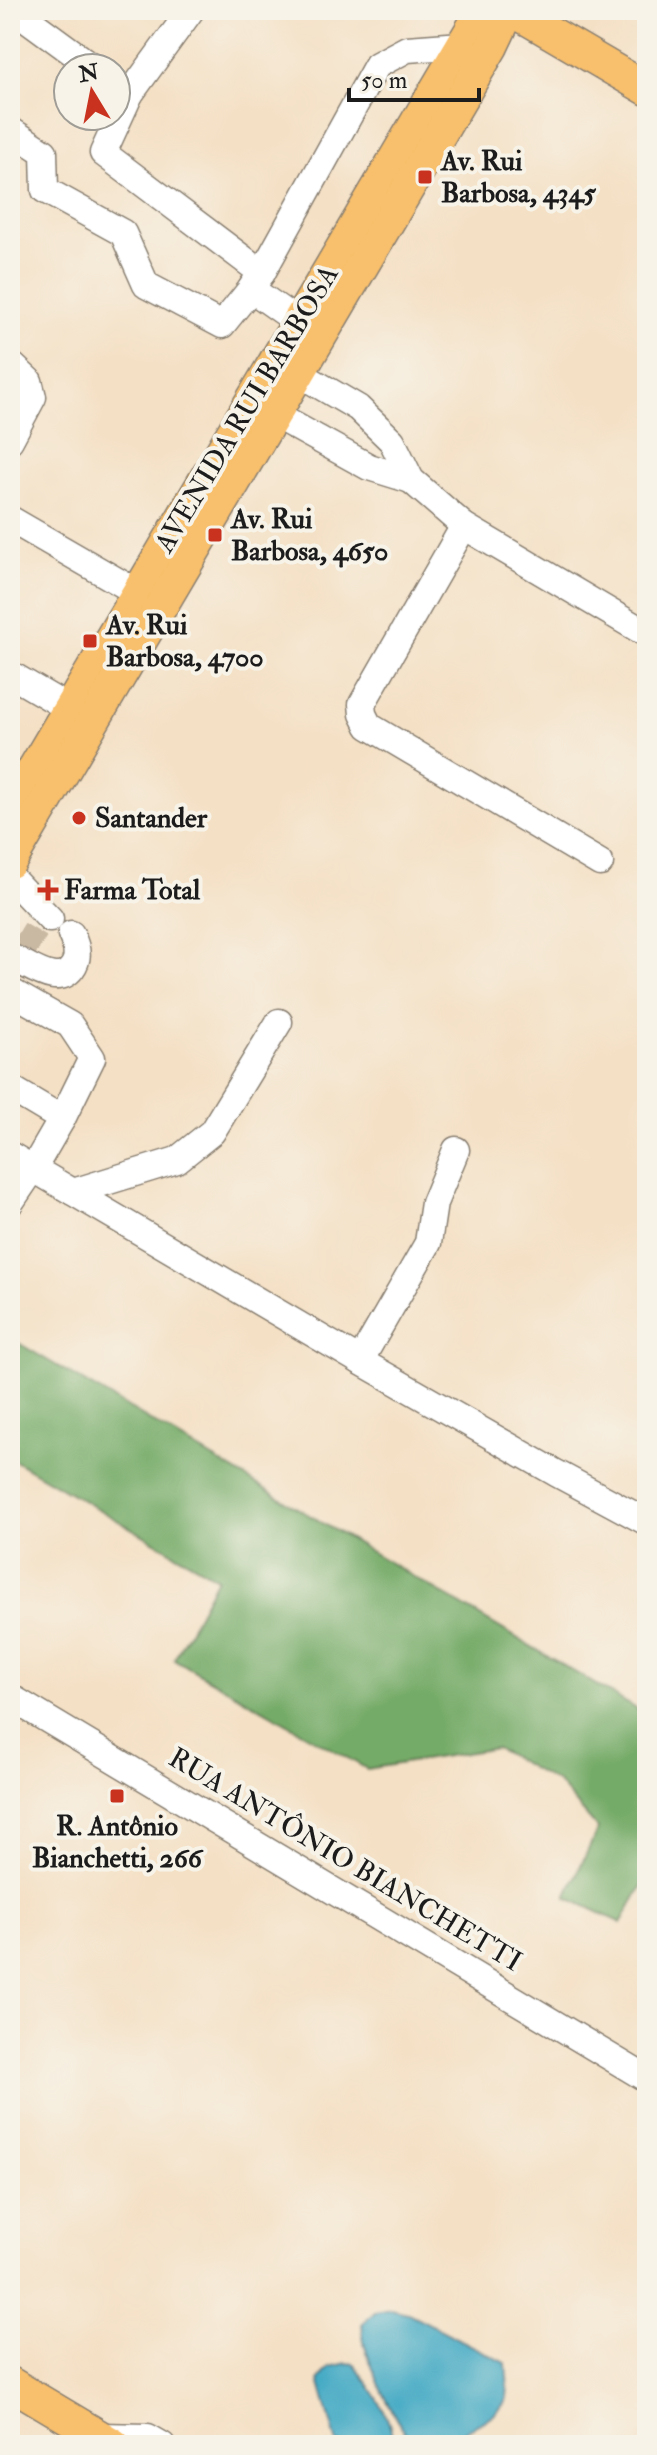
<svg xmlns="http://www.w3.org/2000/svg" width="657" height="2455" font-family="'IM FELL Double Pica',serif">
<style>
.forest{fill:#74ab68;stroke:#486442;stroke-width:2}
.water{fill:#45aac5;stroke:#306370;stroke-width:2}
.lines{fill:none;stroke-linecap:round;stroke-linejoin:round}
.minor-tunnel{stroke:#c9b9a3;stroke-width:26;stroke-dasharray:26 13;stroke-linecap:butt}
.minor-casing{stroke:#887e70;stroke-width:29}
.major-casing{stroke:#887e70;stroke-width:35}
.minor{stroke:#fff;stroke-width:26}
.major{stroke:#f8bf6c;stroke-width:32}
.poi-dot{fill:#c8321e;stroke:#f7f3e8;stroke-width:3}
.labels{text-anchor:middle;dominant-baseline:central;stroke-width:8;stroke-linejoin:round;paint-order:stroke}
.poi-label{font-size:28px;font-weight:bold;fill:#1c1c1c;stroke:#f7f3e8;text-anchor:start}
.street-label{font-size:28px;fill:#1c1c1c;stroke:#f7f3e8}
</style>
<rect width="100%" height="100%" fill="#f7f3e8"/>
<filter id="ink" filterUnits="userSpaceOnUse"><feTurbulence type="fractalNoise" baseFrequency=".0125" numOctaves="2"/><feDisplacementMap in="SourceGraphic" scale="16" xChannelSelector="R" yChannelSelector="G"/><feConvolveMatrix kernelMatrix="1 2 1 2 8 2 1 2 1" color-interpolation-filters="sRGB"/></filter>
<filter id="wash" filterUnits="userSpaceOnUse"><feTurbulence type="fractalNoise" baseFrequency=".006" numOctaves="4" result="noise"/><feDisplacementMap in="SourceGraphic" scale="32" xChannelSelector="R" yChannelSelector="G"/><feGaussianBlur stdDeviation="1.8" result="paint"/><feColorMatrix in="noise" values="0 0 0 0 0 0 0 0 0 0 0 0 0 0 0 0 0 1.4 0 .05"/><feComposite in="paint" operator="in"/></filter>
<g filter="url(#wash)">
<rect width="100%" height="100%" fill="#f4e0c5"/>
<path class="forest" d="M10,1338L647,1715V1877L621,1923L566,1897L598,1829L558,1783L496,1748L367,1769L174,1659L217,1578L10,1458Z"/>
<g class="water">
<path d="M391,2309L408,2313L506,2363C506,2373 510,2391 506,2400C497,2420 436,2449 415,2440C397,2432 369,2362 364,2342C363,2337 363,2330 362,2324L375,2312Z"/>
<path d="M347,2363L354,2364C367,2382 397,2422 391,2445L337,2444L319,2380L330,2367Z"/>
</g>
</g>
<g filter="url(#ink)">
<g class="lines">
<path class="minor-tunnel" d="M22,952L36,929"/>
<defs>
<g id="minor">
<path d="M20,10L23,16L94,68"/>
<path d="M116,85L130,94L103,153L262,273L252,287"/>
<path d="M130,94L191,10"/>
<path d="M10,130L44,152L45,190L123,233L146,285L222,325L251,289L298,322"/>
<path d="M262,273L377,65L407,49L462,45"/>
<path d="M300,374L358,408L392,441L411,480L464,526L647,634"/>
<path d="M275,415L369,467L411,480"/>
<path d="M10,440L33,397L29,381L13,366"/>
<path d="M10,519L138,593"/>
<path d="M464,526L362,704L363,714L369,726L600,863"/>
<path d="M10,674L85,718"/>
<path d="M10,877L50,919"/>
<path d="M10,957C29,964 59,991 74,965C80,954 75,944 71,934"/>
<path d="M10,991L70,1025L92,1058L62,1119"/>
<path d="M10,1088L62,1119L33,1169L10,1203"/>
<path d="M10,1155L360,1361L556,1473L647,1522"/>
<path d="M73,1192L177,1160L212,1132L279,1022"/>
<path d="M360,1361L428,1243L434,1203L456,1150"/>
<path d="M10,1697L647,2079"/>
<path d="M99,2436L148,2437L162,2445"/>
</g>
<g id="major">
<path d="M512,10L647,89"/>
<path d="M10,809L483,10"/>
<path d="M10,862L492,46L509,10"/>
<path d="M10,2383L114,2445"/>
</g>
</defs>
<use href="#minor" class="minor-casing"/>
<use href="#major" class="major-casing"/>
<use href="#minor" class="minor"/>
<use href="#major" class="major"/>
</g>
</g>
<g class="poi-dot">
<rect x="417" y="169" width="16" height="16" rx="4"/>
<rect x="207" y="527" width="16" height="16" rx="4"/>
<rect x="82" y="633" width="16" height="16" rx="4"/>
<circle cx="79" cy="818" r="8"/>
<path d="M44 878h8v8h8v8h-8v8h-8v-8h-8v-8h8z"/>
<rect x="109" y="1788" width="16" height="16" rx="4"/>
</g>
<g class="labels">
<g class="poi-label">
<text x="441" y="161">Av. Rui<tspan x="441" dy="32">Barbosa, 4345</tspan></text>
<text x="231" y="519">Av. Rui<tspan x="231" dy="32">Barbosa, 4650</tspan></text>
<text x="106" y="625">Av. Rui<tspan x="106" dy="32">Barbosa, 4700</tspan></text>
<text x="95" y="818">Santander</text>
<text x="64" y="890">Farma Total</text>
<text x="117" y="1826" text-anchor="middle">R. Antônio<tspan x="117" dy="32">Bianchetti, 266</tspan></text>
</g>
<g class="street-label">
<text transform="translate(247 409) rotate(-59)">AVENIDA RUI BARBOSA</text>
<text transform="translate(345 1860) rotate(31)">RUA ANTÔNIO BIANCHETTI</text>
</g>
</g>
<rect width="657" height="2455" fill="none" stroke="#f7f3e8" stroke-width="40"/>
<g transform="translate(92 92) rotate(350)"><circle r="38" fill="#f7f3e8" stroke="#9f9d96" stroke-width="2"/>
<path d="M0-6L14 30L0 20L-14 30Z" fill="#c8321e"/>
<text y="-12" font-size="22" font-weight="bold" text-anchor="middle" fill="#1c1c1c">N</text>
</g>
<path d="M349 88v12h130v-12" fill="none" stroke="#1c1c1c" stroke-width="4"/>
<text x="361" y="88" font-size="24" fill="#1c1c1c" stroke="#f7f3e8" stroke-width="6" paint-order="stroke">50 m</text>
</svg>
